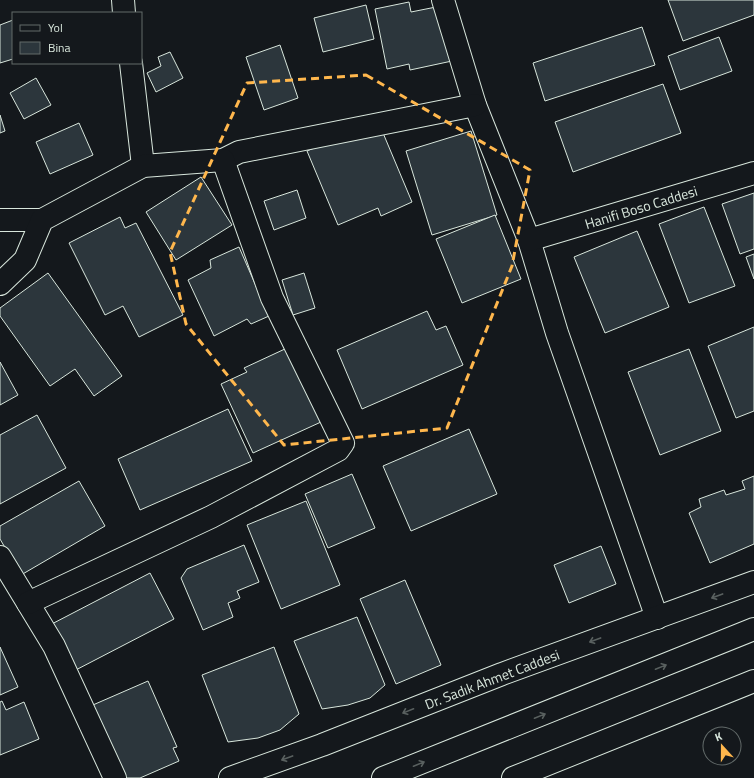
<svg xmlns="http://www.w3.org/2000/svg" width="754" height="778" font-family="'Titillium Web',sans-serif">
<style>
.building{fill:#2c363c;stroke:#d8e6dc}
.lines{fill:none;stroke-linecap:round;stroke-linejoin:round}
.minor-casing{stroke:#d8e6dc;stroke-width:24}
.tertiary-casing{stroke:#d8e6dc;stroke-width:24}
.minor{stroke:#14181c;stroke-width:22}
.tertiary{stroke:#14181c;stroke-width:22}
.oneway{stroke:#59605f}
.marked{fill:none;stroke:#ffb74d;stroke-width:3;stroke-dasharray:8 5;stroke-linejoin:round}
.labels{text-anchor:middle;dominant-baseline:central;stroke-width:3;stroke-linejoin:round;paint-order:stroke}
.street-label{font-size:14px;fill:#d8e6dc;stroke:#14181c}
</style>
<rect width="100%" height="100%" fill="#14181c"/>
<g class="building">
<path d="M668,0H754V15L683,41Z"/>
<path d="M409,2L411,12L441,6L452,61L410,70L409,64L387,69L375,9Z"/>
<path d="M366,5L374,39L323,52L314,18Z"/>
<path d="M13,20V59L0,63V25Z"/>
<path d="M642,27L655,65L545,101L533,63Z"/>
<path d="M719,37L732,71L680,90L668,56Z"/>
<path d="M280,45L298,98L264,110L246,57Z"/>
<path d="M170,52L183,78L156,92L147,73L161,66L158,57Z"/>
<path d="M36,78L51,105L24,119L10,93Z"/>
<path d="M663,84L681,133L573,172L555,122Z"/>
<path d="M0,115L5,131L0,133Z"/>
<path d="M378,121L412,202L381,216L378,208L338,225L307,151Z"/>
<path d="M79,123L93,155L50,174L36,142Z"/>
<path d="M471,131L497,215L432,235L406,151Z"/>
<path d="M201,177L232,225L176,260L146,212Z"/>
<path d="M297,190L306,218L274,230L264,201Z"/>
<path d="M754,193V249L740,254L722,204Z"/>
<path d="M704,207L735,286L689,303L659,224Z"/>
<path d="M495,215L521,279L462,303L436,239Z"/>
<path d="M120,217L125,228L136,223L183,315L139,337L123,306L105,315L69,243Z"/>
<path d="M637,231L669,307L605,333L574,257Z"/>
<path d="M239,247L269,316L251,324L247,319L214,336L188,280L211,268L210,260Z"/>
<path d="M754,254V279L746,257Z"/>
<path d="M48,273L122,376L94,396L75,369L50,386L0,316V308Z"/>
<path d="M304,273L315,308L293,315L282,280Z"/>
<path d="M427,311L436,330L446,326L463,365L362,409L337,350Z"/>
<path d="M754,327V411L736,418L708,346Z"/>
<path d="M287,348L321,422L253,453L221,384L247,372L244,368Z"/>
<path d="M689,349L721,431L660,455L628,372Z"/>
<path d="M0,362L18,395L0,405Z"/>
<path d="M228,409L252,461L140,510L118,459Z"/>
<path d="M37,415L66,468L0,504V435Z"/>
<path d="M469,429L497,494L411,531L383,466Z"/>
<path d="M352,474L375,528L328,548L305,494Z"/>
<path d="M754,476V544L710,563L689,513L701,507L699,499L724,490L726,495L745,489L742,481Z"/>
<path d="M79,481L105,526L21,575L0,539V526Z"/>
<path d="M306,501L340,585L281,609L247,525Z"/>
<path d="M244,545L259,582L237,591L240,598L228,603L233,617L203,630L181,578L187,569Z"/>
<path d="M601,546L616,584L569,603L554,565Z"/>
<path d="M150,573L174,619L70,673L46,627Z"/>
<path d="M405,580L441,665L396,684L360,599Z"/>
<path d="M357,617L385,685L370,698L348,705L322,709L294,641Z"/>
<path d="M0,647L18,687L0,695Z"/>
<path d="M274,647L299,714L280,730L258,738L228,742L202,675Z"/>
<path d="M148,681L177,747L173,748L179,761L140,778H116L86,708Z"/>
<path d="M2,701L6,710L24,702L39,739L0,755V702Z"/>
</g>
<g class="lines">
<defs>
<g id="minor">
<path d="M123,0L124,13"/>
<path d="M443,0L475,105L529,240L557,333L657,618"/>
<path d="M131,63L143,166"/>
<path d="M0,220H42"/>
<path d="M529,240L754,173"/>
<path d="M0,284L25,260L42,220L143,166L223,160L239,152L475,105"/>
<path d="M0,557L54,646L115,778"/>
<path d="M28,603L211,517L338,450L343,443L272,298L223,160"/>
<path d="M513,778L754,681"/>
</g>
<g id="tertiary">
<path d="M230,778L322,745L502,674L754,582"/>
<path d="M383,778L754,629"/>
</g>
</defs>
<use href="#minor" class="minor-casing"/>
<use href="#tertiary" class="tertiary-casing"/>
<use href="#minor" class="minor"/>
<use href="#tertiary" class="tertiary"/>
</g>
<defs><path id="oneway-shaft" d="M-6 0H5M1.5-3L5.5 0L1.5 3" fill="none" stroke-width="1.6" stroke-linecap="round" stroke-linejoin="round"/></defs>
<g class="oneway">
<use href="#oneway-shaft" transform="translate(717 596) rotate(160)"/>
<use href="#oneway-shaft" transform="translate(595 640) rotate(160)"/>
<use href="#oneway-shaft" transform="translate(661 667) rotate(-22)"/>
<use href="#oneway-shaft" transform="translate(408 711) rotate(158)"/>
<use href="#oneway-shaft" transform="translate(540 716) rotate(-22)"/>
<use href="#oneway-shaft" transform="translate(287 758) rotate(160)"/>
<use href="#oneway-shaft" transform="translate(419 764) rotate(-22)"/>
</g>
<path class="marked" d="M366,75L530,170L512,266L447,428L284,445L186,324L170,252L247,83Z"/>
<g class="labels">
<g class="street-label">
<text transform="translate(641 207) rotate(-17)">Hanifi Boso Caddesi</text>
<text transform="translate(492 679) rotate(-21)">Dr. Sadık Ahmet Caddesi</text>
</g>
</g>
<rect x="12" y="12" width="130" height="52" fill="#14181c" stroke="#626a69"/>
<rect x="20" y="25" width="20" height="6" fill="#14181c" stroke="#626a69"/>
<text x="48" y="32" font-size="12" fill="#d8e6dc">Yol</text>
<rect x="20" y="42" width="20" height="12" fill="#2c363c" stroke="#626a69"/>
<text x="48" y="52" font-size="12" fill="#d8e6dc">Bina</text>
<g transform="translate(722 746) rotate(339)"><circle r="19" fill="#14181c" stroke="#626a69"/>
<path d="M0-3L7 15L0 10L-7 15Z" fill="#ffb74d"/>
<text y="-6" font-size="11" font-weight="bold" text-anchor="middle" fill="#d8e6dc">K</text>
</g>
</svg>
